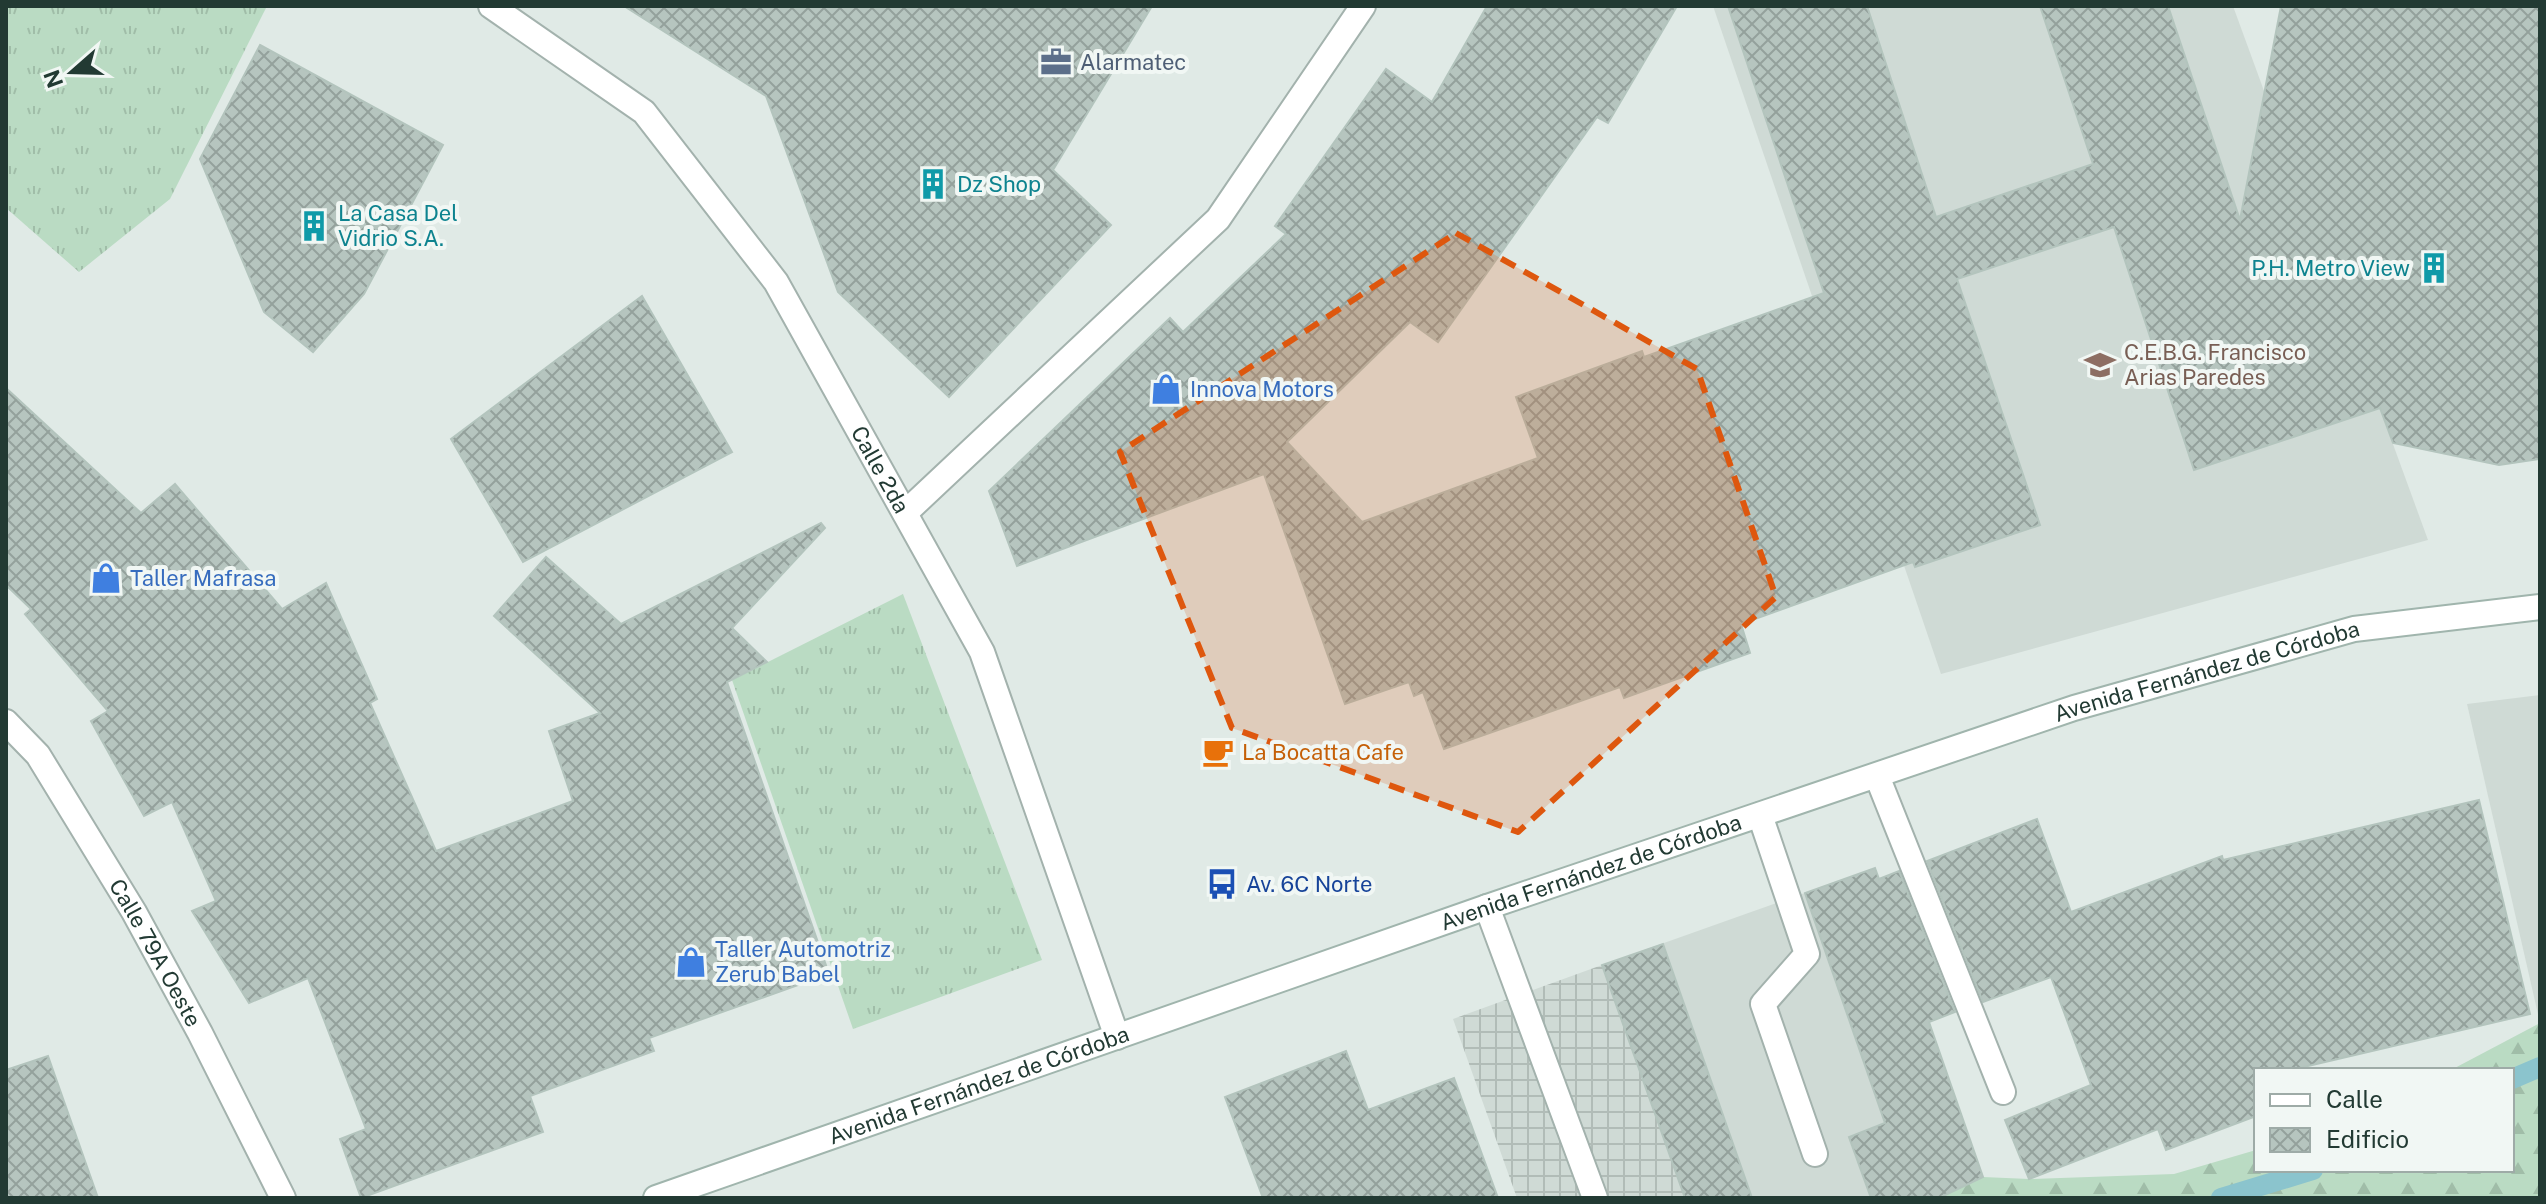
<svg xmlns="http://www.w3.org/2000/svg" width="2546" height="1204" font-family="'Public Sans',sans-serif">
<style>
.built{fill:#cfdad5}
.industrial{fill:url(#industrial-grid)}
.grass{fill:url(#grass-tufts)}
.forest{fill:url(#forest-firs)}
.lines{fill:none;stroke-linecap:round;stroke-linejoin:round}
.stream{stroke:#8bc4cd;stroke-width:20}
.building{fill:url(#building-cross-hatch);stroke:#b3c4bd;stroke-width:2}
.service-casing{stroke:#a3b2ad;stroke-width:28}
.minor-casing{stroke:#a3b2ad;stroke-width:28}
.secondary-casing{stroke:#a0b5ad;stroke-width:28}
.service{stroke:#fff;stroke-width:24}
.minor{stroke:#fff;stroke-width:24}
.secondary{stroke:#fff;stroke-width:24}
.marked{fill:#de570e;fill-opacity:0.2;stroke:#de570e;stroke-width:6;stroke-dasharray:16 10;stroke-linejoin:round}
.labels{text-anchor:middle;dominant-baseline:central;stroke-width:8;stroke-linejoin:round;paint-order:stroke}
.service-label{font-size:22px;fill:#4e5e75;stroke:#f1f7f4;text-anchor:start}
.culture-label{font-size:22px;fill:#0d838f;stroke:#f1f7f4;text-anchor:start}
.education-label{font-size:22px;fill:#785e54;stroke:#f1f7f4;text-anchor:start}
.shop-label{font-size:22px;fill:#366cbe;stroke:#f1f7f4;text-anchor:start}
.street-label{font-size:22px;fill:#223a33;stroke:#f1f7f4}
.food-label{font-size:22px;fill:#c56008;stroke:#f1f7f4;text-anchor:start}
.transit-label{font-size:22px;fill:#164399;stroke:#f1f7f4;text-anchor:start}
</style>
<defs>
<pattern id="industrial-grid" width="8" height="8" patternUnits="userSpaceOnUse" patternTransform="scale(2)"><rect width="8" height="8" fill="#cfdad5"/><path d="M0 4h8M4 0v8" fill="none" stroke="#b1bcb7"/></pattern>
<pattern id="grass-tufts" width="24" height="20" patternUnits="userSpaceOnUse" patternTransform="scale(2)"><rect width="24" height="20" fill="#badbc3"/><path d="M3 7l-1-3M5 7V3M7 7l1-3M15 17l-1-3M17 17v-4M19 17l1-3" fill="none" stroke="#a0bda8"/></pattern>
<pattern id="forest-firs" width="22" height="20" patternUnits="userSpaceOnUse" patternTransform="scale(2)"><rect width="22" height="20" fill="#badbc3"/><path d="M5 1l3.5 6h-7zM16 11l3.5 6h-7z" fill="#a0bda8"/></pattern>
<pattern id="building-cross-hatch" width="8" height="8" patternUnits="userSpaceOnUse" patternTransform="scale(2)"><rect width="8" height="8" fill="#b6c5bf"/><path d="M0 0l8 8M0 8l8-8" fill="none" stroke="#94a19c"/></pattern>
</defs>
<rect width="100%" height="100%" fill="#e0eae6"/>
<g class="built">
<path d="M1713,6H2233L2428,540L1941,674Z"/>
<path d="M2540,695V1023L2467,704Z"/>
<path d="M1875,868L1983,1177L1939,1198H1685L1602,965Z"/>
</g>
<path class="industrial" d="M1602,965L1685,1198H1517L1453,1019Z"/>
<g class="grass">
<path d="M6,6H267L170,199L79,272L6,208Z"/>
<path d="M903,594L1042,960L853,1029L732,680Z"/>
</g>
<path class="forest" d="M2540,1023V1198H1939L1983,1177L2029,1179L2174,1174L2256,1150V1170H2512V1070H2451Z"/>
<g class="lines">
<g class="stream">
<path d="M2512,1079L2540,1067"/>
<path d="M2221,1198L2313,1170"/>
</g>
</g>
<g class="building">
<path d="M624,6H1152L1053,170L1111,225L949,397L838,292L766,96Z"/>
<path d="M1487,6H1677L1608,123L1597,117L1438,342L1410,322L1287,442L1362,522L1538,458L1516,397L1642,351L1644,357L1824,293L1728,6H1867L1936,217L2093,164L2040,6H2168L2240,220L2281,6H2540V459L2499,465L2393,443L2380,408L2194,470L2114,227L1957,279L2040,525L1915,567L1913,562L1741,624L1750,653L1624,698L1620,687L1444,749L1423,692L1414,696L1409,682L1345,704L1264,474L1017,566L989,491L1170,318L1183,332L1286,234L1275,226L1386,69L1432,102Z"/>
<path d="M260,45L443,145L364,294L313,352L264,312L200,159Z"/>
<path d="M642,296L732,452L523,562L451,439Z"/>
<path d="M6,388L141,513L175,484L282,609L326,583L377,699L370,703L436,851L573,801L549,731L600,713L494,616L546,557L621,624L821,523L825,528L732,628L767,662L727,682L829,974L649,1038L654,1051L530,1096L543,1132L361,1198L340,1139L366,1129L308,978L249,1003L192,911L216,901L172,802L144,816L91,721L108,711L25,614L31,609L6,585Z"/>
<path d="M2479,800L2530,1014L2291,1070H2256V1116L2166,1150L2158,1129L2029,1179L2005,1120L2091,1085L2051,977L1983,1002L1927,861L2037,819L2071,912L2222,856L2223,860Z"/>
<path d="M1875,868L1879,879L1899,871L1955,1012L1929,1022L1983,1177L1939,1198H1871L1849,1137L1885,1123L1805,893Z"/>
<path d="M1663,944L1752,1198H1685L1602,965Z"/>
<path d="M1346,1051L1368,1110L1454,1078L1498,1198H1263L1225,1097Z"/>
<path d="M48,1056L98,1198H6V1070Z"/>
</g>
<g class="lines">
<defs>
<g id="service">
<path d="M1877,776L2003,1092"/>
<path d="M1760,815L1807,954L1763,1004L1815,1154"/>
<path d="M1487,907L1595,1198"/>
</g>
<g id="minor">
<path id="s1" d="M491,6L644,112L776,282L982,652L1117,1037"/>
<path d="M905,513L1218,219L1363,6"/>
<path id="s2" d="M6,722L38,755L134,912L200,1033L283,1198"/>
</g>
<g id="secondary">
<path id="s3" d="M656,1198L1487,907L2074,708L2354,629L2540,607"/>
</g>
</defs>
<use href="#service" class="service-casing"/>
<use href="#minor" class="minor-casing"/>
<use href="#secondary" class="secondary-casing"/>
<use href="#service" class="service"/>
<use href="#minor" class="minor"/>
<use href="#secondary" class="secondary"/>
</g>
<path class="marked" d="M1456,233L1697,369L1776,597L1518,832L1232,728L1120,452Z"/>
<defs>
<symbol id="office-bare" viewBox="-9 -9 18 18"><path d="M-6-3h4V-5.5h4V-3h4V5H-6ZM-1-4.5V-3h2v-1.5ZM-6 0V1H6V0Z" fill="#5c6f8a" stroke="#f1f7f4" stroke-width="2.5" paint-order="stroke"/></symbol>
<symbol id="building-bare" viewBox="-9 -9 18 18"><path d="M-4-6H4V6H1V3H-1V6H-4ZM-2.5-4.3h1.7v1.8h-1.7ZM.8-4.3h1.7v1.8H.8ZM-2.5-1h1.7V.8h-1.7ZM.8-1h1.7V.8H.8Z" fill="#0f9aa8" stroke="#f1f7f4" stroke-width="2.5" paint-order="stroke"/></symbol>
<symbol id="school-bare" viewBox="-9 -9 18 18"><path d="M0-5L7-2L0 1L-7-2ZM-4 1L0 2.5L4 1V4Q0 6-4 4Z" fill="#8d6e63" stroke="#f1f7f4" stroke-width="2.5" paint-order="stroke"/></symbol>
<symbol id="shop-bare" viewBox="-9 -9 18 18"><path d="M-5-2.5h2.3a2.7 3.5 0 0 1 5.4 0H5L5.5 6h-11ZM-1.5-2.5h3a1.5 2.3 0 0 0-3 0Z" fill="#3f7fe0" stroke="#f1f7f4" stroke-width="2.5" paint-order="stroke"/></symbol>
<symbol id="cafe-bare" viewBox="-9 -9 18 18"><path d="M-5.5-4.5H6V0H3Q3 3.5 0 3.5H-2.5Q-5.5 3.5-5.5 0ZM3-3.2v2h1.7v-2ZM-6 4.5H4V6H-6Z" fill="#e8710a" stroke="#f1f7f4" stroke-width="2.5" paint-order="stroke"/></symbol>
<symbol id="bus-bare" viewBox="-9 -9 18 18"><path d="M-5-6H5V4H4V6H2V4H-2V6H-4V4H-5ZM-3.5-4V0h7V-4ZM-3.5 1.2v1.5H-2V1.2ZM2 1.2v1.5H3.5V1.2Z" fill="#1a4fb4" stroke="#f1f7f4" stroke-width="2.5" paint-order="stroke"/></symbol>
</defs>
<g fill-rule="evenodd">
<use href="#office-bare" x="1034" y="40" width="44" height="44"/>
<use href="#building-bare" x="911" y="162" width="44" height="44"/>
<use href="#building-bare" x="292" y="204" width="44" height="44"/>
<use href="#building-bare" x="2412" y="246" width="44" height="44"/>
<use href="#school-bare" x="2078" y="343" width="44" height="44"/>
<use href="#shop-bare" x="1144" y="367" width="44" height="44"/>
<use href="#shop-bare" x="84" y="556" width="44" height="44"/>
<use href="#cafe-bare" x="1196" y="730" width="44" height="44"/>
<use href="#bus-bare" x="1200" y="862" width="44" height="44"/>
<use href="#shop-bare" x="669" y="940" width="44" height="44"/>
</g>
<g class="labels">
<g class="service-label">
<text x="1080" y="62">Alarmatec</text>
</g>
<g class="culture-label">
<text x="957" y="184">Dz Shop</text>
<text x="338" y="213">La Casa Del<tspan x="338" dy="25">Vidrio S.A.</tspan></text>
<text x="2410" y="268" text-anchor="end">P.H. Metro View</text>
</g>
<g class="education-label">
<text x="2124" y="352">C.E.B.G. Francisco<tspan x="2124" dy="25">Arias Paredes</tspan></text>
</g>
<g class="shop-label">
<text x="1190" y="389">Innova Motors</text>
<text x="130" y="578">Taller Mafrasa</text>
<text x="715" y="949">Taller Automotriz<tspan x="715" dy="25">Zerub Babel</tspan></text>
</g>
<g class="street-label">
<text stroke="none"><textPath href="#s1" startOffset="616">Calle 2da</textPath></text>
<text stroke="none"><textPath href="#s3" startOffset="1638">Avenida Fernández de Córdoba</textPath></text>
<text stroke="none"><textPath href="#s3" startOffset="990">Avenida Fernández de Córdoba</textPath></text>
<text stroke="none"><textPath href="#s2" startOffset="276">Calle 79A Oeste</textPath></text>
<text stroke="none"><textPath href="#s3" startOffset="342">Avenida Fernández de Córdoba</textPath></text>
</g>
<g class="food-label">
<text x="1242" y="752">La Bocatta Cafe</text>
</g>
<g class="transit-label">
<text x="1246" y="884">Av. 6C Norte</text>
</g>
</g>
<rect width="2546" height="1204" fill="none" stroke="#223a33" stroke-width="16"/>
<rect x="2254" y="1068" width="260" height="104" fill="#f1f7f4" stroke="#9eaba7" stroke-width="2"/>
<rect x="2270" y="1094" width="40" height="12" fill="#ffffff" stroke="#9eaba7" stroke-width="2"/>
<text x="2326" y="1108" font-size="24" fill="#223a33">Calle</text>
<rect x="2270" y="1128" width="40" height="24" fill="url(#building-cross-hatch)" stroke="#9eaba7" stroke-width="2"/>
<text x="2326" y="1148" font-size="24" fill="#223a33">Edificio</text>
<g transform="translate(72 72) rotate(250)" stroke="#f1f7f4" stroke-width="6" paint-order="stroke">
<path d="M0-6L14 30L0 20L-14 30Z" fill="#223a33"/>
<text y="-12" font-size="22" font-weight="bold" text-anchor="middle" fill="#223a33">N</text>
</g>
</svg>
